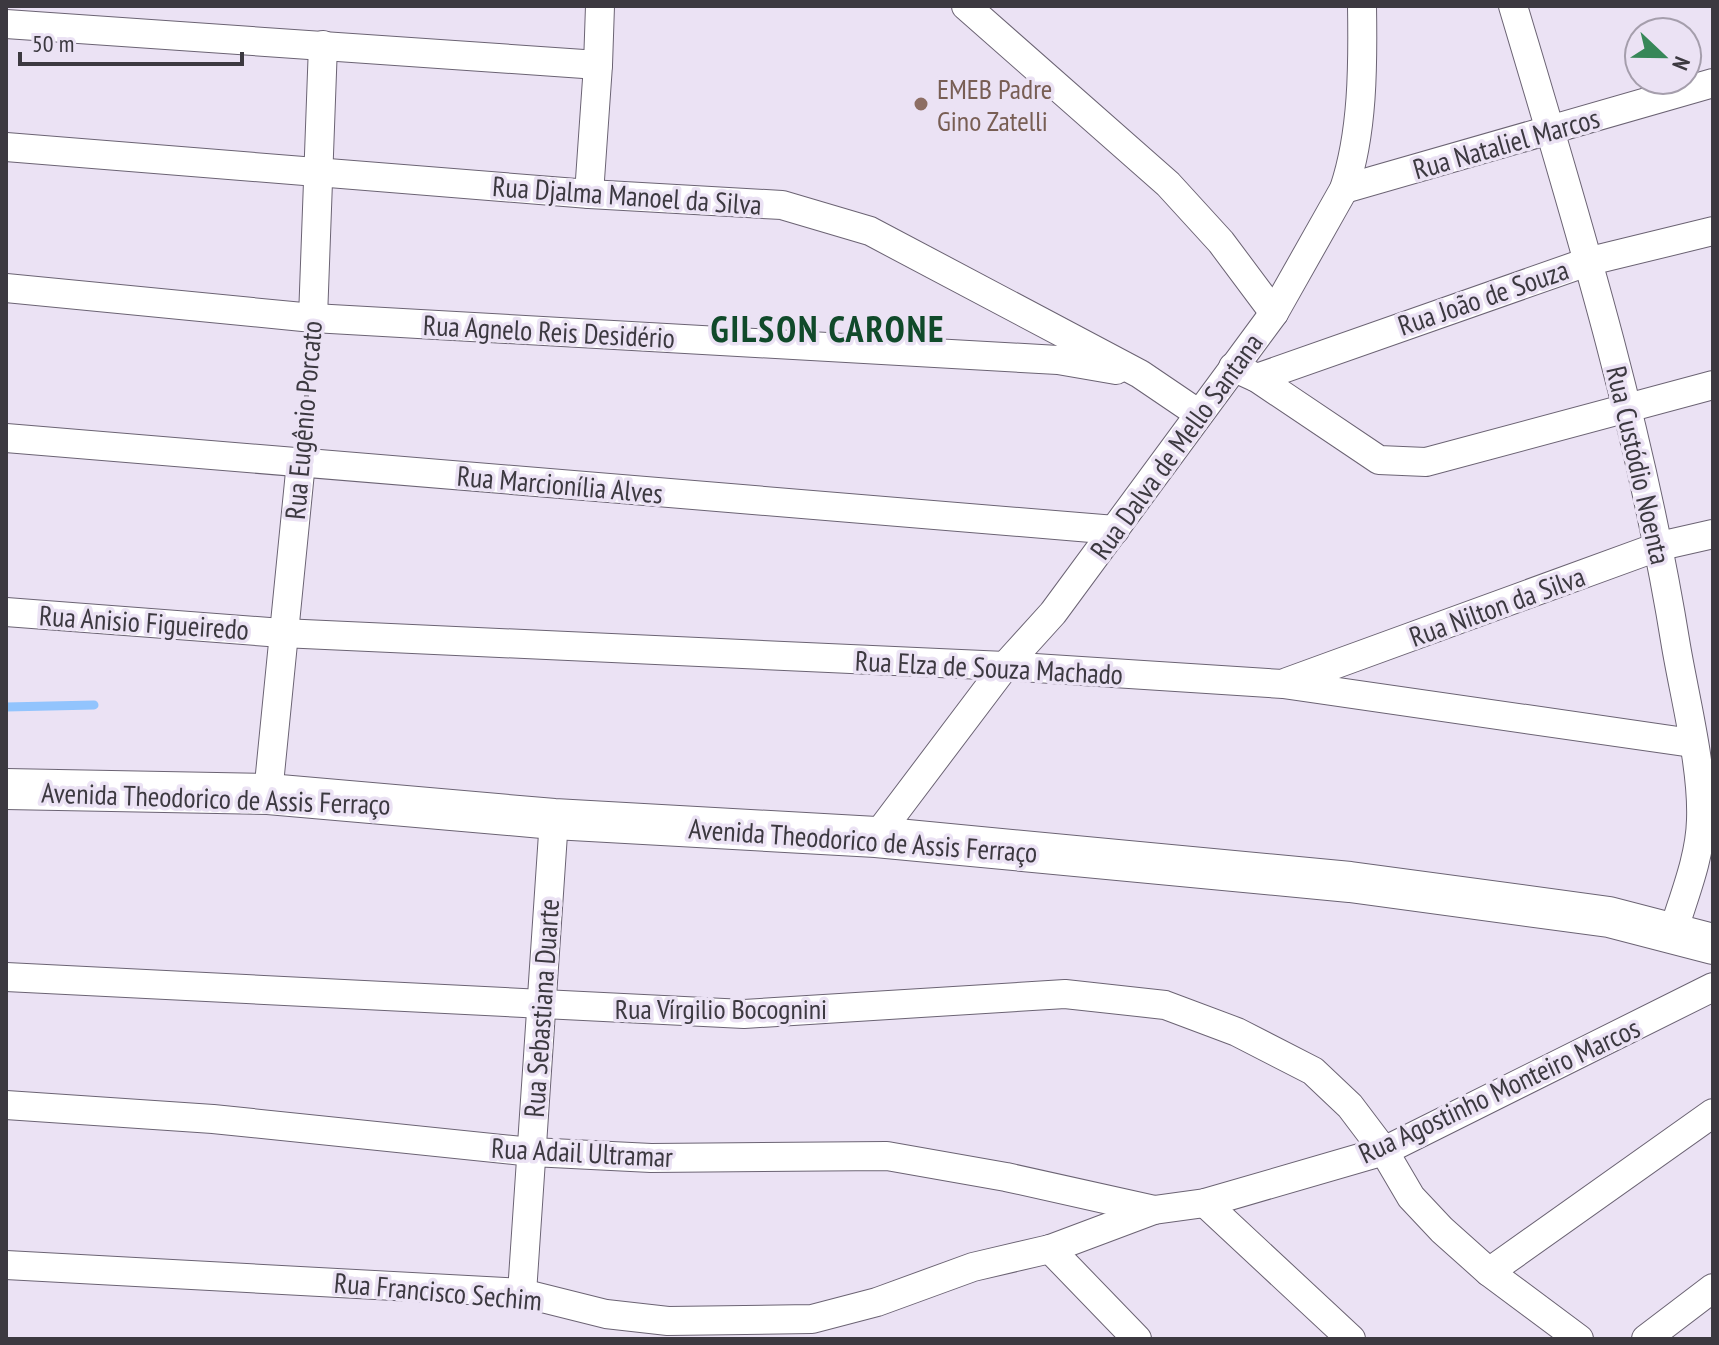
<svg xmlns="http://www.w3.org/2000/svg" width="1719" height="1345" font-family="'PT Sans Narrow',sans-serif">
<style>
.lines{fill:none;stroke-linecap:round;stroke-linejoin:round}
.stream{stroke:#92c4fd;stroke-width:9}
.street-casing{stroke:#6b6373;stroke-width:30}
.secondary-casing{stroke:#6b6373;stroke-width:42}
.path{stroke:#918b97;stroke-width:5;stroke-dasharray:2 6;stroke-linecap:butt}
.street{stroke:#fff;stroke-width:28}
.secondary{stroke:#fff;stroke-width:40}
.education-dot{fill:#8d6e63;stroke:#ebe2f4;stroke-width:3}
.labels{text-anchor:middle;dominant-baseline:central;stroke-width:7;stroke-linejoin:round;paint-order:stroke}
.education-label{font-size:28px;fill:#785e54;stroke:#ebe2f4;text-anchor:start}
.street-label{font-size:28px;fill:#3c3940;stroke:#ebe2f4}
.district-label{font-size:36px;font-weight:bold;letter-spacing:2px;fill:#104a2a;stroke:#ebe2f4}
</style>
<rect width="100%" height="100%" fill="#ebe2f4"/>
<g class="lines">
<path class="stream" d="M6,707L94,705"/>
<defs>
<g id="street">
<path d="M966,6L1168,184L1221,242L1274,313"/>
<path d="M1513,6C1576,217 1641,428 1676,646C1685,699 1703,768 1701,820C1700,858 1684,896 1673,932"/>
<path d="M6,24L598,65L600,6"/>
<path d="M6,147L589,194L782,205L870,231L1140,374L1199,414"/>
<path d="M1344,189L1713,83"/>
<path d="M589,194L598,65"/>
<path d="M6,288L313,318L1058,360L1116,370"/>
<path d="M313,318L323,45"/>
<path d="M1233,367L1257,378L1379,460L1426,462L1713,385"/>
<path d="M1257,378L1590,261L1713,231"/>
<path d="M6,438L1115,530"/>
<path d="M6,612L282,633L1005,666L1283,684L1692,743"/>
<path d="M1287,682L1660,546L1713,534"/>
<path d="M268,794L301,462"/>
<path d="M876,837L1005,666L1053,613L1274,313L1344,189C1363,133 1363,65 1362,6"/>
<path d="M6,977L744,1014L1065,994L1165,1005L1237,1032L1313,1071L1350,1106L1384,1151L1411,1197L1442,1230L1489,1272L1579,1339"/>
<path d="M6,1105L213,1119L532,1152L651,1158L887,1156L1006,1177L1154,1210"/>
<path d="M1205,1203L1351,1339"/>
<path d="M1050,1249L1137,1339"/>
<path d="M6,1265L522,1293L606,1314L668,1321L812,1319L877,1302L973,1267L1050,1249L1154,1210L1205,1203L1384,1151L1713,987"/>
<path d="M1489,1272L1713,1113"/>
<path d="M522,1293L554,819"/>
<path d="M1646,1339L1713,1288"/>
</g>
<path id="secondary" d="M6,789L268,794L554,819L876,837L1350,882L1609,917L1713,944"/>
</defs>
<use href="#street" class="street-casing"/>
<use href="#secondary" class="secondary-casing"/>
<path class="path" d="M303,437L311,344"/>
<use href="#street" class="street"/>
<use href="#secondary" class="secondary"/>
</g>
<circle class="education-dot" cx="921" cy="104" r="8"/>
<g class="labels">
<g class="education-label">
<text x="937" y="88">EMEB Padre<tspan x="937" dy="32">Gino Zatelli</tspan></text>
</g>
<g class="street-label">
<text transform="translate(1506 143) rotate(-16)">Rua Nataliel Marcos</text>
<text transform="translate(627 195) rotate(4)">Rua Djalma Manoel da Silva</text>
<text transform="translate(1483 297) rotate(-19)">Rua João de Souza</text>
<text transform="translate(549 331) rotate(3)">Rua Agnelo Reis Desidério</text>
<text transform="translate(303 420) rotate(-85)">Rua Eugênio Porcato</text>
<text transform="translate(1176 446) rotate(-54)">Rua Dalva de Mello Santana</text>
<text transform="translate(1639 465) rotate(77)">Rua Custódio Noenta</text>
<text transform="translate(560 484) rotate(5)">Rua Marcionília Alves</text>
<text transform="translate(1497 606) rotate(-20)">Rua Nilton da Silva</text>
<text transform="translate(144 622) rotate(4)">Rua Anisio Figueiredo</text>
<text transform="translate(989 667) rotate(3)">Rua Elza de Souza Machado</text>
<text transform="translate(216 798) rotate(2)">Avenida Theodorico de Assis Ferraço</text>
<text transform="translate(863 840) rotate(4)">Avenida Theodorico de Assis Ferraço</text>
<text transform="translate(541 1008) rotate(-86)">Rua Sebastiana Duarte</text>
<text x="721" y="1008">Rua Vírgilio Bocognini</text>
<text transform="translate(1499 1090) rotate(-25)">Rua Agostinho Monteiro Marcos</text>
<text transform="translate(582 1152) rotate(3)">Rua Adail Ultramar</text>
<text transform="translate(438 1291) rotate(5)">Rua Francisco Sechim</text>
</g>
<g class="district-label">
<text x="828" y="328">GILSON CARONE</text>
</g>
</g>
<rect width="1719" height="1345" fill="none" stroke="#3c3940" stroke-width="16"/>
<g transform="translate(1663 56) rotate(112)"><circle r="38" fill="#ebe2f4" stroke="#a59eac" stroke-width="2"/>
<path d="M0-6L14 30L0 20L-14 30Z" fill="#378758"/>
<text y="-12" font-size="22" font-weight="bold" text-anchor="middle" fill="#3c3940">N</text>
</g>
<path d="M20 52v12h222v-12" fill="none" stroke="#3c3940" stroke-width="4"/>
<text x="32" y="52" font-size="24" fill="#3c3940" stroke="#ebe2f4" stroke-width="6" paint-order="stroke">50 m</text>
</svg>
